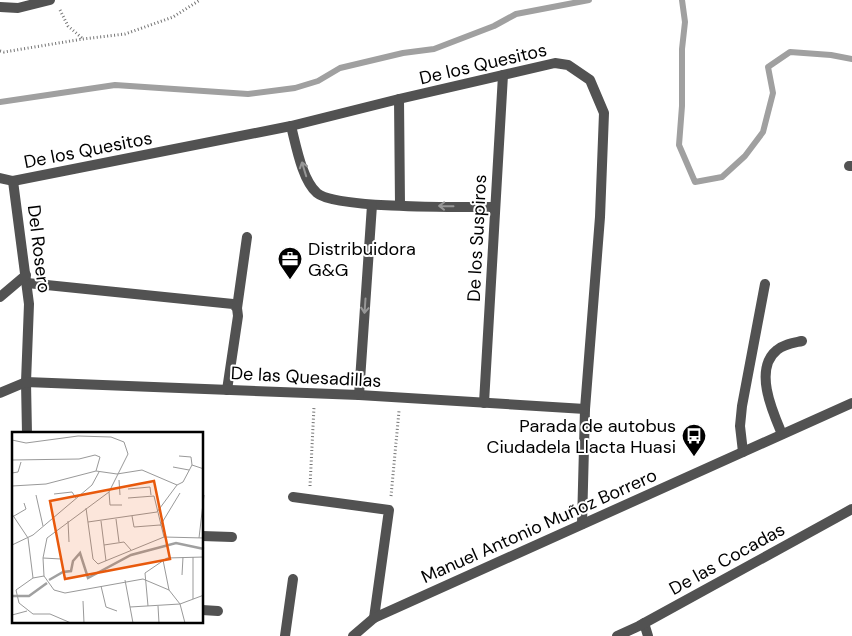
<svg xmlns="http://www.w3.org/2000/svg" width="852" height="636" font-family="'DM Sans',sans-serif">
<style>
.lines{fill:none;stroke-linecap:round;stroke-linejoin:round}
.stream{stroke:#a0a0a0;stroke-width:6}
.path{stroke:#747474;stroke-width:3;stroke-dasharray:1 2.5;stroke-linecap:butt}
.service{stroke:#525252;stroke-width:10}
.minor{stroke:#525252;stroke-width:10}
.tertiary{stroke:#525252;stroke-width:10}
.oneway{stroke:#979797}
.labels{text-anchor:middle;dominant-baseline:central;stroke-width:4;stroke-linejoin:round;paint-order:stroke}
.street-label{font-size:18px;fill:#000;stroke:#fff}
.poi-label{font-size:18px;fill:#000;stroke:#fff;text-anchor:start}
.inset-river{fill:none;stroke:#a0a0a0;stroke-width:2.5}
.inset-road{fill:none;stroke:#999;stroke-width:1}
.view{fill:#e8590c;fill-opacity:0.15;stroke:#e8590c;stroke-width:2.5}
.inset-edge{fill:none;stroke:#000;stroke-width:2.5}
</style>
<rect width="100%" height="100%" fill="#fff"/>
<g class="lines">
<g class="stream">
<path d="M682,0L685,22L682,49V106L679,145L695,182L722,177L745,156L763,132L773,93L768,67L790,52L831,55L852,59"/>
<path d="M0,102L115,85L248,94L295,88L318,81L340,68L403,53L434,49L494,26L516,14L589,0"/>
</g>
<g class="path">
<path d="M60,10L68,26L82,38"/>
<path d="M0,51L4,52L83,39L125,34L173,17L200,0"/>
<path d="M310,486L314,407"/>
<path d="M391,496L399,411"/>
</g>
<g class="service">
<path d="M849,166H852"/>
<path d="M782,434C773,413 753,369 777,350C784,344 793,343 802,341"/>
<path d="M743,452L740,426L742,406L765,284"/>
</g>
<g class="minor">
<path d="M0,7L18,8L50,0"/>
<path d="M399,99L400,205"/>
<path d="M291,126C296,145 302,180 317,193C335,209 464,207 495,207"/>
<path d="M0,178L13,181L291,126L399,99L555,63L568,65L590,80L604,113L600,217L585,409L582,524"/>
<path d="M13,181L29,304L26,382L27,434"/>
<path d="M27,283L233,304L237,308L238,316L227,390"/>
<path d="M0,297L26,275"/>
<path d="M237,308L247,237"/>
<path d="M0,393L26,382L359,395L585,409"/>
<path d="M359,395L372,205"/>
<path d="M484,403L503,75"/>
<path d="M293,497L389,510L374,618"/>
<path d="M202,536L232,537"/>
<path d="M202,610L218,611"/>
<path d="M644,623L648,636"/>
<path d="M285,636L293,579"/>
<path d="M617,636L639,626L852,509"/>
</g>
<path class="tertiary" d="M353,636L374,618L852,403"/>
</g>
<defs><path id="oneway-shaft" d="M-6 0H5M1.5-3L5.5 0L1.5 3" fill="none" stroke-width="1.6" stroke-linecap="round" stroke-linejoin="round" transform="scale(1.25)"/></defs>
<g class="oneway">
<use href="#oneway-shaft" transform="translate(304 169) rotate(-107)"/>
<use href="#oneway-shaft" transform="translate(446 206) rotate(-179)"/>
<use href="#oneway-shaft" transform="translate(365 306) rotate(94)"/>
</g>
<defs>
<symbol id="office-pin" viewBox="-11 -11 22 30"><path d="M0 17L-7.5 6A9.5 9.5 0 1 1 7.5 6Z" fill="#000" stroke="#fff"/><path d="M-6-3h4V-5.5h4V-3h4V5H-6ZM-1-4.5V-3h2v-1.5ZM-6 0V1H6V0Z" fill="#fff"/></symbol>
<symbol id="bus-pin" viewBox="-11 -11 22 30"><path d="M0 17L-7.5 6A9.5 9.5 0 1 1 7.5 6Z" fill="#000" stroke="#fff"/><path d="M-5-6H5V4H4V6H2V4H-2V6H-4V4H-5ZM-3.5-4V0h7V-4ZM-3.5 1.2v1.5H-2V1.2ZM2 1.2v1.5H3.5V1.2Z" fill="#fff"/></symbol>
</defs>
<g fill-rule="evenodd">
<use href="#office-pin" x="276" y="245" width="28" height="38"/>
<use href="#bus-pin" x="680" y="422" width="28" height="38"/>
</g>
<g class="labels">
<g class="street-label">
<text transform="translate(483 64) rotate(-13)">De los Quesitos</text>
<text transform="translate(88 150) rotate(-11)">De los Quesitos</text>
<text transform="translate(477 238) rotate(-87)">De los Suspiros</text>
<text transform="translate(39 249) rotate(83)">Del Rosero</text>
<text transform="translate(306 377) rotate(3)">De las Quesadillas</text>
<text transform="translate(539 526) rotate(-24)">Manuel Antonio Muñoz Borrero</text>
<text transform="translate(727 559) rotate(-29)">De las Cocadas</text>
</g>
<g class="poi-label">
<text x="308" y="249">Distribuidora<tspan x="308" dy="21">G&amp;G</tspan></text>
<text x="676" y="426" text-anchor="end">Parada de autobus<tspan x="676" dy="21">Ciudadela Llacta Huasi</tspan></text>
</g>
</g>
<g transform="translate(12 432)">
<rect width="191" height="191" fill="#fff"/>
<path class="inset-river" d="M37,148L51,140L59,139L61,129L68,121L76,146L119,123L164,111L192,117M0,164H17L35,151"/>
<path class="inset-road" d="M0,8L14,11L66,4L99,5L112,10L116,22L97,60L35,106L31,126L32,144L42,158L53,161L131,147L157,158L168,172L173,191M167,24L179,25L180,33L192,37M0,28L67,27L83,23L88,25L84,39M161,35L177,38M0,41L6,40L9,30M107,48L108,63M165,53L171,50L180,33M0,54L34,52L84,39L105,42L130,38L165,53M116,57L138,55L139,63M97,60L98,73H110M42,62L60,60L64,66M24,63L31,94M116,66L142,64L152,105M74,76L81,127L86,132L152,105L192,106M145,80L165,53M0,82L16,106L21,146M2,84L14,77L12,71M120,84L122,95L148,93M104,87L107,110M56,89L57,110M89,89L94,129M76,90L145,80M148,94L168,61M187,106L192,63M0,113L21,103L80,53L87,40M92,113L112,110L119,118M31,126L49,127M151,128L157,158M170,143L171,125M32,144L21,146L4,158L7,171L21,182H38L59,191M113,148L121,191M89,154L94,175L105,179M181,167V125M71,169L72,191M136,174L133,141L155,126L192,125M146,174L147,191M118,175L168,172L192,163M0,183L15,179"/>
<path class="view" d="M142,49L158,127L53,147L38,69Z"/>
<rect width="191" height="191" class="inset-edge"/>
</g>
</svg>
